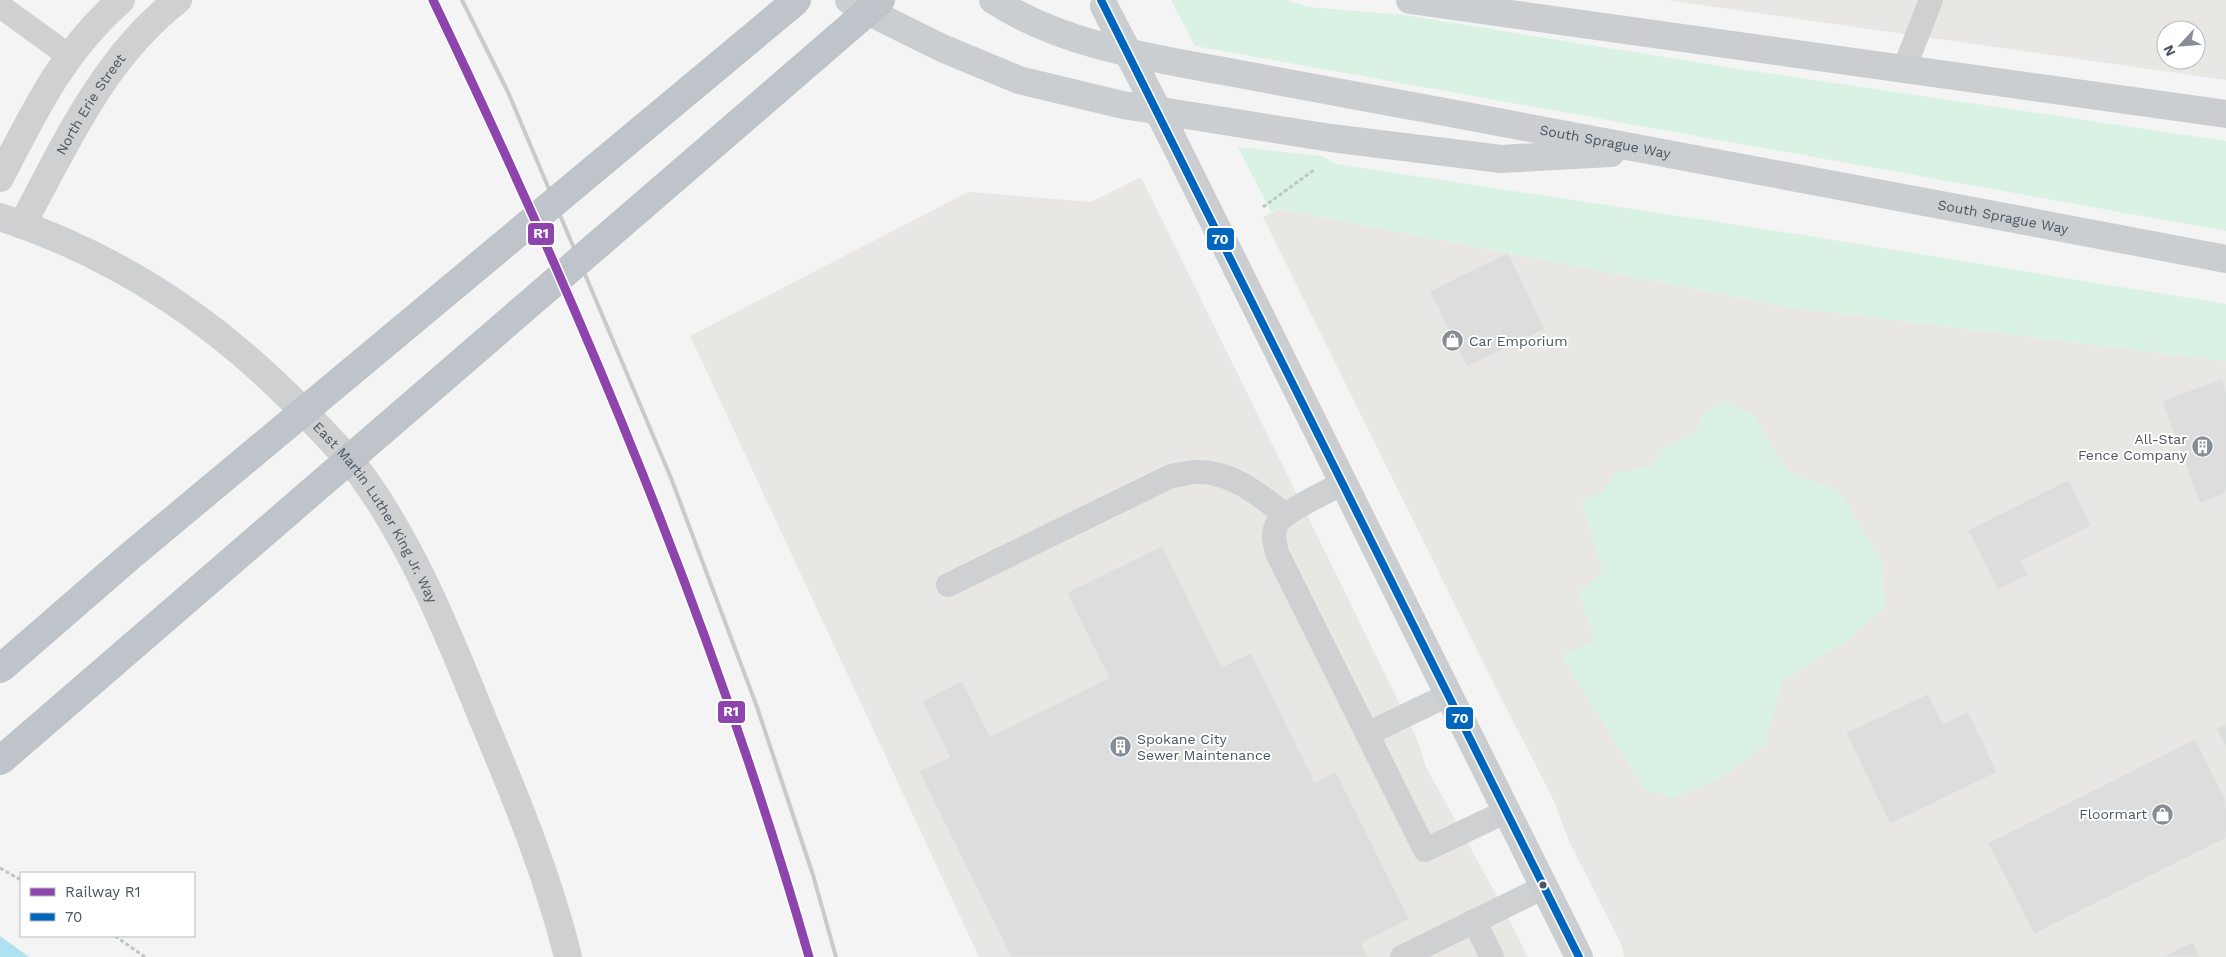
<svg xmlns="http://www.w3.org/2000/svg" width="2226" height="957" font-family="'Work Sans',sans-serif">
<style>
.commercial{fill:#e8e7e3;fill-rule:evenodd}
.green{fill:#d9f2e3}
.water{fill:#aee2f0}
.building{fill:#ddddde;stroke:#e5e6e7}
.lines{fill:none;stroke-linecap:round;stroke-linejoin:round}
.path{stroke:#bcc7c4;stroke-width:3;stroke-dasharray:4 2.5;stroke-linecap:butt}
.service{stroke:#ced0d2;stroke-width:24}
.minor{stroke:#ced0d2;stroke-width:28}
.tertiary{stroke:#ced0d2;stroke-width:28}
.primary{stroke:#caced1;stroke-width:28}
.rail{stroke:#c9cacc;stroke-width:4}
.motorway-bridge-casing{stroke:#b9bec3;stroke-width:29;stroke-linecap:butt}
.primary-bridge{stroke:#caced1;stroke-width:28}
.motorway-bridge{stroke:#bec4c9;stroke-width:28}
.bus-1-casing{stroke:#fff;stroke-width:11}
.bus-1{stroke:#0065bd;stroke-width:8}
.rail-1-casing{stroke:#fff;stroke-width:12}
.rail-1{stroke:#8e44ad;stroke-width:9}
.bus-dot{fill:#4a5661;stroke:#fff;stroke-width:2}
.labels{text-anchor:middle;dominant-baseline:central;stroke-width:4;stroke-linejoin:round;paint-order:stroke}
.street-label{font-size:14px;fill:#4a5661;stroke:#fff}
.poi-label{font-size:14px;fill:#4a5661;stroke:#fff;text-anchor:start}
.line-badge{stroke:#fff;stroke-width:2}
.badge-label{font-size:14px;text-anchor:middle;font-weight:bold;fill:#fff}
</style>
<rect width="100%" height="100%" fill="#f4f4f4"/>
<g class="commercial">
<path d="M1667,0H2226V80ZM2166,30H2196V60H2166Z"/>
<path d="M1141,177L1417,739L1426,767L1497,896L1528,957H979L690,336L968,192L1091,202Z"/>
<path d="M1280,209L1788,307L2226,361V957H1624L1622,946L1569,841L1554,801L1494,684L1263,217Z"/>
</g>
<g class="green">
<path d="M1171,0H1286L1308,7L1404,15L1726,67L2226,141V231L1195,46Z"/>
<path d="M1238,147L1323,156L1336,164L1790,233L2226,304V361L1788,307L1280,209L1271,212Z"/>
<path d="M1723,401L1752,414L1788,471L1840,492L1881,561L1885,608L1846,641L1782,681L1765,745L1719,779L1672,798L1644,789L1561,655L1595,642L1579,592L1603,572L1581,500L1602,492L1618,472L1651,466L1660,451L1697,431L1700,416Z"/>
</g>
<path class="water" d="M0,936L29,957H0Z"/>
<g class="building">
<path d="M1508,253L1545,329L1467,367L1430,291Z"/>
<path d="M2222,379L2226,389V493L2200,503L2162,401Z"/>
<path d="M2069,480L2091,526L2021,561L2028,575L1998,590L1968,530Z"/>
<path d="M1162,546L1222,667L1251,653L1315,783L1336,772L1409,919L1361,943L1368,957H1011L919,771L950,757L922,701L962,681L990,737L1109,678L1067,593Z"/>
<path d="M1928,694L1943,724L1968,712L1997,772L1890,824L1846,733Z"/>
<path d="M2226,724V748L2216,728Z"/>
<path d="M2195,739L2226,801V838L2034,934L1988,843Z"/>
<path d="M2193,942L2200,957H2162Z"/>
</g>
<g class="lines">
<g class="path">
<path d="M1263,207L1314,170"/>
<path d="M0,868L21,880"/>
<path d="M115,936L145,957"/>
</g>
<g class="service">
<path d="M0,6L69,56"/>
<path d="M1904,69L1931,0"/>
<path d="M1343,483C1329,491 1281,512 1276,526C1272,535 1275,544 1277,553L1425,850L1507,811"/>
<path d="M948,585L1171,476C1179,475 1189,472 1197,472C1232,471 1260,496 1286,515"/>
<path d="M1367,734L1448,695"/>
<path d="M1474,921L1492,957"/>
<path d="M1402,957L1544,887"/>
</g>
<g class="minor">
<path d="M0,178C35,110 62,52 121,0"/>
<path id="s1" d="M22,225C65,145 104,57 178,0"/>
</g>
<path class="tertiary" id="s2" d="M0,217C117,255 218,323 303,411C324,433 347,455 365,480C417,554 450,639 484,722C516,798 548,876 568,957"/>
<g class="primary">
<path d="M849,0L859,7L942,48L1019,80L1123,105L1331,138L1501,159L1611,153"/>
<path id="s3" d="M993,0C1064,46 1152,58 1234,73C1300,85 1367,98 1434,110C1698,158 1962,209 2226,259"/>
<path d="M1410,0L2226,114"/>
<path d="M1171,136L1579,957"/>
</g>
<path class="rail" d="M462,0L508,92L671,478L757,707L813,875L836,957"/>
<defs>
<g id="motorway-bridge">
<path d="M0,669L129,557L797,0"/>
<path d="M0,761L881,0"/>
</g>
</defs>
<use href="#motorway-bridge" class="motorway-bridge-casing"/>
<path class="primary-bridge" d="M1104,6L1171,136"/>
<use href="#motorway-bridge" class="motorway-bridge"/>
<defs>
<path id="bus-1" d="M1101,0L1579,957"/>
</defs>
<use href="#bus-1" class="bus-1-casing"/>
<use href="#bus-1" class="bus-1"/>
<defs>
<path id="rail-1" d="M433,0C581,309 715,627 809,957"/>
</defs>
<use href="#rail-1" class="rail-1-casing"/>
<use href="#rail-1" class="rail-1"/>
</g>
<defs>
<symbol id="shop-disc" viewBox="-11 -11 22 22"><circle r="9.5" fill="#868d94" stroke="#fff"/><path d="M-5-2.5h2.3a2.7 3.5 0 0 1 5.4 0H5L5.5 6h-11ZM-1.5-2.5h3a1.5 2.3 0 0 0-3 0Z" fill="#fff"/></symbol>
<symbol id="building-disc" viewBox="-11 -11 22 22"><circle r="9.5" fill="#868d94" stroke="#fff"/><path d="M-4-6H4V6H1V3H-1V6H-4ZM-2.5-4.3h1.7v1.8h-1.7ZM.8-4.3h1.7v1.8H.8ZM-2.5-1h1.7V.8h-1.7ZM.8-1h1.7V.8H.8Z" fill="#fff"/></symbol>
</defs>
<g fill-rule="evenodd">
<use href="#shop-disc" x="1440" y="328" width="25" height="25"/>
<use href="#building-disc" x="2190" y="434" width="25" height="25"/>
<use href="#building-disc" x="1108" y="734" width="25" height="25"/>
<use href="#shop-disc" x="2150" y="802" width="25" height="25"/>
</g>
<circle class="bus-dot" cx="1543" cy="885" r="4.5"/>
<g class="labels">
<g class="street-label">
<text stroke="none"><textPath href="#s1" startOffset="139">North Erie Street</textPath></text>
<text stroke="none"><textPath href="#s3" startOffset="631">South Sprague Way</textPath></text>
<text stroke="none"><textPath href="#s3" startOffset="1036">South Sprague Way</textPath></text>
<text stroke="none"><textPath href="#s2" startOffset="489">East Martin Luther King Jr. Way</textPath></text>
</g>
<g class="poi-label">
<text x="1469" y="341">Car Emporium</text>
<text x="2187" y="439" text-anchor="end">All-Star<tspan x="2187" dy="16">Fence Company</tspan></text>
<text x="1137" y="739">Spokane City<tspan x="1137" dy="16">Sewer Maintenance</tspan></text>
<text x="2147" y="814" text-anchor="end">Floormart</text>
</g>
</g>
<g class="line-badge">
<rect x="527" y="222" width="28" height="24" rx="5" fill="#8e44ad"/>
<rect x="1206" y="227" width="29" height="24" rx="5" fill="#0065bd"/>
<rect x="717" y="700" width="29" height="24" rx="5" fill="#8e44ad"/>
<rect x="1445" y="706" width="29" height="24" rx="5" fill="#0065bd"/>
</g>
<g class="badge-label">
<text x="541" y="238">R1</text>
<text x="1220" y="244">70</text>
<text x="731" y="716">R1</text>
<text x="1460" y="723">70</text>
</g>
<rect x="20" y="872" width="175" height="65" fill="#ffffff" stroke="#b7bbc0"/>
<rect x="30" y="888" width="25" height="8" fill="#8e44ad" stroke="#b7bbc0"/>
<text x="65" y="897" font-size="15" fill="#4a5661">Railway R1</text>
<rect x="30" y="913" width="25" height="8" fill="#0065bd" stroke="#b7bbc0"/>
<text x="65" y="922" font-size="15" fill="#4a5661">70</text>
<g transform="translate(2181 45) rotate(244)"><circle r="24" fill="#ffffff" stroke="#b7bbc0"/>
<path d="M0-4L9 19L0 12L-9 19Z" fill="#868d94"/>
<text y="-8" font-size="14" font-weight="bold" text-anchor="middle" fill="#4a5661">N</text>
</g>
</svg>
